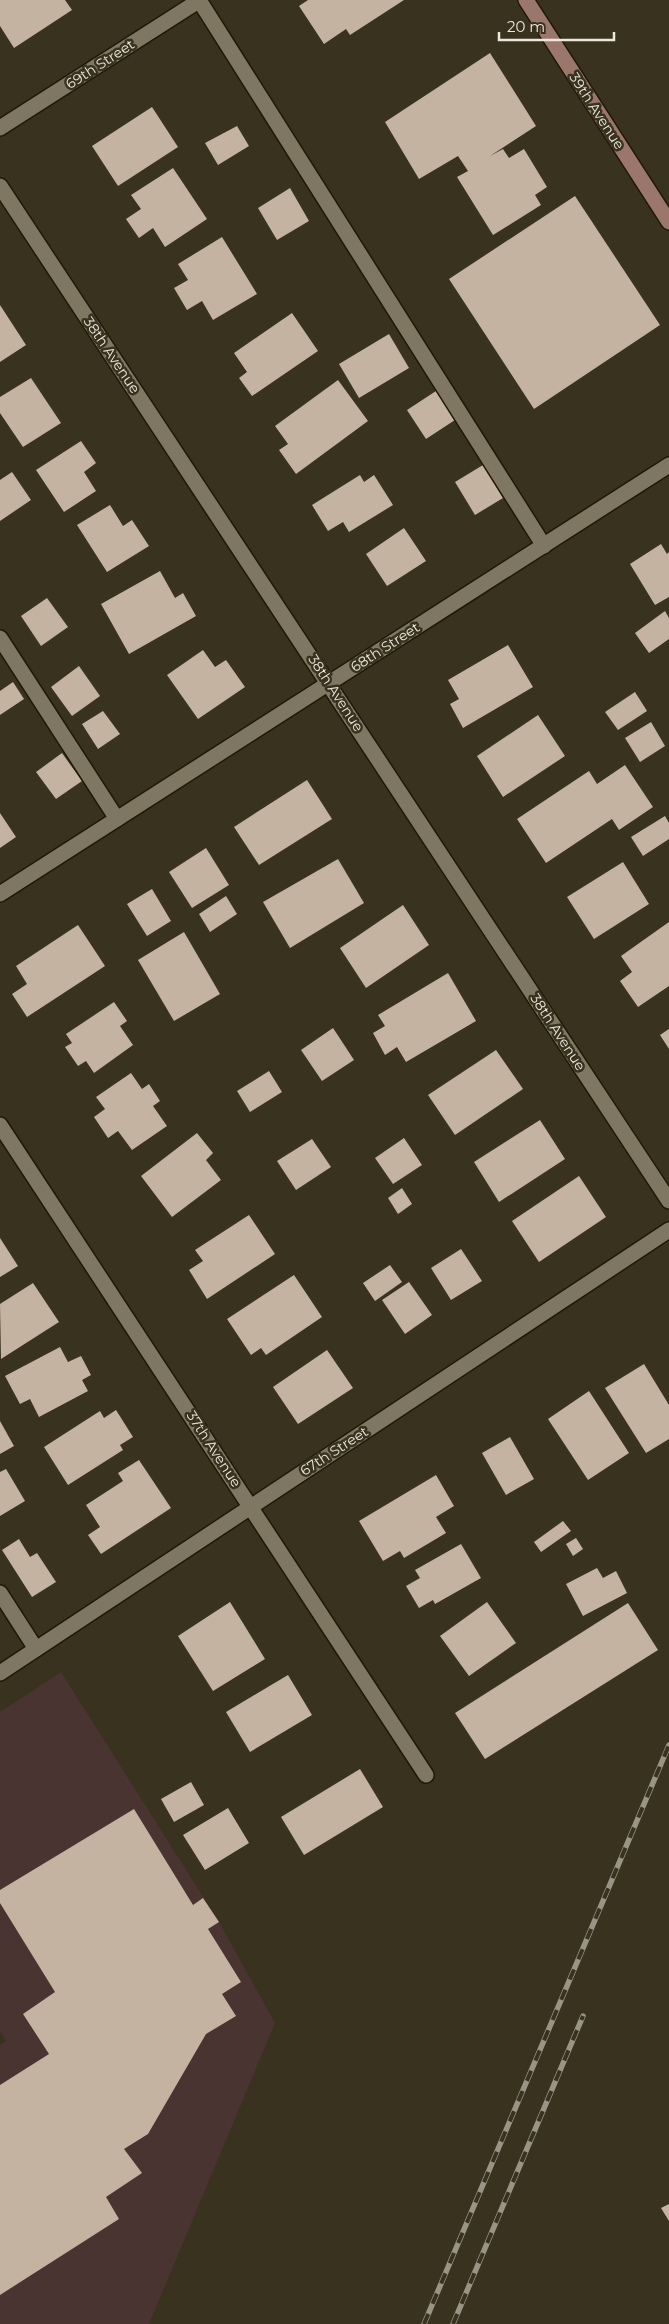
<svg xmlns="http://www.w3.org/2000/svg" width="669" height="2324" font-family="Montserrat,sans-serif">
<style>
.industrial{fill:#493431}
.building{fill:#c5b3a1}
.lines{fill:none;stroke-linecap:round;stroke-linejoin:round}
.lane-casing{stroke:#201908;stroke-width:18}
.street-casing{stroke:#201908;stroke-width:18}
.secondary-casing{stroke:#201908;stroke-width:18}
.lane{stroke:#7f7762;stroke-width:15}
.street{stroke:#7f7762;stroke-width:15}
.secondary{stroke:#9a776a;stroke-width:15}
.rail-casing{stroke:#9a9485;stroke-width:5.5}
.rail{stroke:#39321f;stroke-width:4;stroke-dasharray:11;stroke-linecap:butt}
.labels{text-anchor:middle;dominant-baseline:central;stroke-width:5;stroke-linejoin:round;paint-order:stroke}
.street-label{font-size:14px;fill:#ebe7db;stroke:#39321f}
</style>
<rect width="100%" height="100%" fill="#39321f"/>
<path class="industrial" d="M61,1672L219,1922L275,2023L149,2324H0V2045L6,2041L0,2030V1712Z"/>
<g class="building">
<path d="M0,0H65L72,10L14,48L0,26Z"/>
<path d="M308,0H404L350,35L346,29L324,44L299,6Z"/>
<path d="M490,53L536,126L490,156L503,149L509,158L524,149L547,187L535,195L541,205L493,235L457,177L468,171L458,156L419,179L385,122Z"/>
<path d="M152,107L178,147L118,186L92,146Z"/>
<path d="M237,126L249,146L218,165L205,143Z"/>
<path d="M173,168L207,219L165,247L153,228L139,238L126,219L141,209L131,195Z"/>
<path d="M290,188L309,221L277,240L258,208Z"/>
<path d="M575,196L660,325L534,409L449,279Z"/>
<path d="M222,237L257,294L213,320L202,301L187,310L174,288L188,280L178,264Z"/>
<path d="M0,305L26,345L0,362Z"/>
<path d="M292,313L318,351L252,396L239,378L247,372L234,353Z"/>
<path d="M389,334L409,368L359,398L339,364Z"/>
<path d="M31,378L61,423L23,447L0,413V397Z"/>
<path d="M338,380L368,421L296,474L279,450L288,444L275,426Z"/>
<path d="M436,391L455,420L426,439L407,410Z"/>
<path d="M81,441L96,463L84,472L96,491L64,512L36,470Z"/>
<path d="M483,465L503,498L475,515L455,482Z"/>
<path d="M12,472L31,500L0,521V480Z"/>
<path d="M360,475L364,482L374,475L393,505L349,532L343,522L328,531L312,505Z"/>
<path d="M110,505L123,526L132,520L149,546L107,572L77,525Z"/>
<path d="M404,528L426,561L387,586L366,554Z"/>
<path d="M661,544L667,554L669,552V597L655,605L630,564Z"/>
<path d="M160,571L175,598L183,593L196,616L129,654L101,604Z"/>
<path d="M47,598L68,627L41,646L21,616Z"/>
<path d="M665,611L669,618V639L649,653L635,633Z"/>
<path d="M508,645L533,687L463,728L450,704L459,699L448,680Z"/>
<path d="M203,650L215,667L226,660L245,687L198,719L167,675Z"/>
<path d="M79,666L100,696L72,716L51,687Z"/>
<path d="M13,682L24,699L0,715V691Z"/>
<path d="M635,692L647,711L618,730L605,712Z"/>
<path d="M103,711L120,734L98,749L82,724Z"/>
<path d="M538,715L565,756L503,797L477,756Z"/>
<path d="M651,722L665,746L640,762L625,738Z"/>
<path d="M62,753L82,781L56,799L36,772Z"/>
<path d="M625,765L653,807L619,830L612,819L546,863L517,819L589,771L597,784Z"/>
<path d="M307,780L332,819L259,865L234,827Z"/>
<path d="M0,813L16,837L0,848Z"/>
<path d="M665,816L669,823V839L643,856L631,837Z"/>
<path d="M206,848L229,885L192,908L169,872Z"/>
<path d="M338,859L364,903L290,948L263,902Z"/>
<path d="M623,862L649,904L594,939L567,897Z"/>
<path d="M152,889L171,921L147,936L127,904Z"/>
<path d="M226,896L237,914L210,932L199,914Z"/>
<path d="M403,905L429,945L366,988L340,948Z"/>
<path d="M669,922V986L638,1007L620,981L632,972L621,956Z"/>
<path d="M78,925L105,966L27,1017L12,994L27,984L16,966Z"/>
<path d="M184,932L220,994L174,1021L138,960Z"/>
<path d="M448,973L476,1021L406,1062L397,1047L385,1055L373,1033L385,1026L378,1015Z"/>
<path d="M114,1002L127,1021L120,1026L133,1045L94,1073L86,1061L78,1066L65,1047L72,1043L66,1034Z"/>
<path d="M333,1028L354,1060L322,1081L301,1050Z"/>
<path d="M669,1029V1049L660,1035Z"/>
<path d="M496,1050L523,1089L455,1135L428,1095Z"/>
<path d="M269,1071L282,1092L250,1112L237,1091Z"/>
<path d="M131,1073L142,1089L149,1084L160,1101L153,1106L167,1126L132,1150L118,1131L108,1138L94,1117L105,1109L96,1097Z"/>
<path d="M540,1120L565,1159L499,1202L474,1162Z"/>
<path d="M197,1133L213,1153L206,1160L221,1180L172,1217L141,1176Z"/>
<path d="M404,1138L422,1165L393,1184L375,1158Z"/>
<path d="M312,1139L331,1167L296,1190L277,1161Z"/>
<path d="M579,1176L606,1217L539,1262L512,1221Z"/>
<path d="M402,1188L412,1204L398,1214L388,1198Z"/>
<path d="M249,1215L275,1254L207,1299L189,1270L203,1261L195,1250Z"/>
<path d="M0,1238L18,1266L0,1277Z"/>
<path d="M461,1249L482,1281L451,1300L431,1268Z"/>
<path d="M390,1265L402,1282L375,1301L363,1283Z"/>
<path d="M294,1275L322,1317L266,1355L261,1348L251,1355L227,1319Z"/>
<path d="M409,1282L432,1315L405,1334L382,1300Z"/>
<path d="M33,1283L59,1322L1,1359L0,1304Z"/>
<path d="M60,1347L68,1362L81,1356L91,1375L82,1380L88,1391L39,1417L30,1399L20,1404L5,1376Z"/>
<path d="M327,1350L353,1388L298,1424L273,1387Z"/>
<path d="M644,1364L669,1405V1439L646,1453L605,1388Z"/>
<path d="M589,1391L629,1453L588,1480L548,1419Z"/>
<path d="M116,1410L133,1437L120,1445L123,1450L68,1485L44,1447L100,1411L104,1418Z"/>
<path d="M0,1421L14,1446L0,1454Z"/>
<path d="M510,1437L534,1479L506,1495L482,1453Z"/>
<path d="M139,1460L171,1508L101,1554L88,1535L100,1527L86,1505L123,1481L118,1473Z"/>
<path d="M6,1469L25,1501L0,1516V1472Z"/>
<path d="M436,1475L454,1506L436,1517L446,1533L404,1558L400,1551L383,1561L359,1521Z"/>
<path d="M563,1521L571,1531L541,1552L534,1542Z"/>
<path d="M576,1538L583,1549L573,1556L566,1544Z"/>
<path d="M19,1539L30,1557L37,1553L56,1582L32,1597L2,1550Z"/>
<path d="M461,1544L481,1578L435,1604L433,1600L419,1608L406,1586L420,1578L415,1570Z"/>
<path d="M597,1568L603,1578L616,1571L627,1593L583,1616L566,1584Z"/>
<path d="M230,1602L265,1659L213,1691L178,1636Z"/>
<path d="M487,1602L516,1643L469,1676L440,1636Z"/>
<path d="M628,1603L658,1650L485,1759L455,1713Z"/>
<path d="M288,1675L312,1715L250,1752L226,1712Z"/>
<path d="M360,1769L383,1807L304,1855L281,1817Z"/>
<path d="M191,1782L204,1805L174,1822L161,1799Z"/>
<path d="M228,1808L249,1843L205,1870L183,1835Z"/>
<path d="M134,1809L193,1905L203,1898L219,1922L208,1929L241,1982L222,1994L236,2016L206,2034L148,2134L124,2149L142,2173L106,2197L119,2219L0,2295V2085L49,2054L23,2014L55,1992L0,1903V1890Z"/>
<path d="M669,2204V2221L661,2208Z"/>
</g>
<g class="lines">
<defs>
<g id="lane">
<path d="M199,0L544,546"/>
<path d="M0,638L117,819"/>
<path d="M0,1593L36,1649"/>
</g>
<g id="street">
<path d="M0,128L200,0"/>
<path d="M0,186L669,1201"/>
<path d="M0,894L669,465"/>
<path d="M0,1125L426,1775"/>
<path d="M0,1673L669,1230"/>
</g>
<path id="secondary" d="M526,0L669,222"/>
</defs>
<use href="#lane" class="lane-casing"/>
<use href="#street" class="street-casing"/>
<use href="#secondary" class="secondary-casing"/>
<use href="#lane" class="lane"/>
<use href="#street" class="street"/>
<use href="#secondary" class="secondary"/>
<defs>
<g id="rail">
<path d="M424,2324L669,1745"/>
<path d="M453,2324L583,2016"/>
</g>
</defs>
<use href="#rail" class="rail-casing"/>
<use href="#rail" class="rail"/>
</g>
<g class="labels">
<g class="street-label">
<text transform="translate(100 64) rotate(-33)">69th Street</text>
<text transform="translate(597 111) rotate(57)">39th Avenue</text>
<text transform="translate(112 355) rotate(56)">38th Avenue</text>
<text transform="translate(385 647) rotate(-33)">68th Street</text>
<text transform="translate(336 693) rotate(57)">38th Avenue</text>
<text transform="translate(558 1032) rotate(57)">38th Avenue</text>
<text transform="translate(214 1449) rotate(57)">37th Avenue</text>
<text transform="translate(334 1451) rotate(-33)">67th Street</text>
</g>
</g>
<path d="M499 32v8h115v-8" fill="none" stroke="#ebe7db" stroke-width="2.5"/>
<text x="507" y="32" font-size="15" fill="#ebe7db" stroke="#39321f" stroke-width="4" paint-order="stroke">20 m</text>
</svg>
